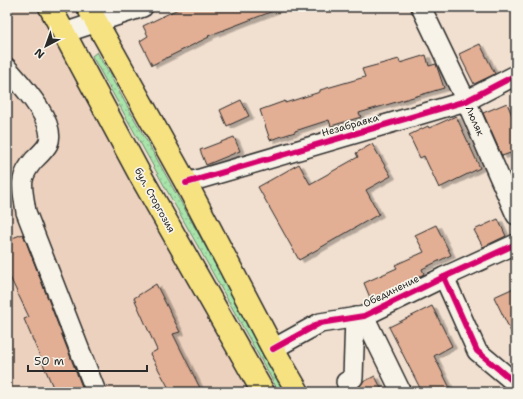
<svg xmlns="http://www.w3.org/2000/svg" width="523" height="399" font-family="'Shantell Sans',sans-serif">
<style>
.built{fill:#ecd1be}
.grass{fill:url(#grass-dots);stroke:#6a886b}
.building{fill:#e2af95;stroke:#2b2b2b;filter:url(#shadow)}
.lines{fill:none;stroke-linecap:round;stroke-linejoin:round}
.minor-casing{stroke:#2b2b2b;stroke-width:22}
.major-casing{stroke:#2b2b2b;stroke-width:25}
.minor{stroke:#f7f3e8;stroke-width:19}
.major{stroke:#f6e281;stroke-width:22}
.cycleway-casing{stroke:#f7f3e8;stroke-width:8}
.cycleway{stroke:#d6006c;stroke-width:6}
.labels{text-anchor:middle;dominant-baseline:central;stroke-width:3.5;stroke-linejoin:round;paint-order:stroke}
.street-label{font-size:10px;fill:#2b2b2b;stroke:#f7f3e8}
</style>
<defs>
<pattern id="grass-dots" width="8" height="8" patternUnits="userSpaceOnUse"><rect width="8" height="8" fill="#a9e5ab"/><path d="M2 2h.1M6 6h.1" fill="none" stroke="#92c593" stroke-width="1.8" stroke-linecap="round"/></pattern>
<filter id="shadow"><feDropShadow dx="4.5" dy="2.5" stdDeviation="0" flood-color="#0004"/></filter>
</defs>
<rect width="100%" height="100%" fill="#f1dfcf"/>
<filter id="ink" filterUnits="userSpaceOnUse"><feTurbulence type="fractalNoise" baseFrequency=".025" numOctaves="2"/><feDisplacementMap in="SourceGraphic" scale="8" xChannelSelector="R" yChannelSelector="G"/><feConvolveMatrix kernelMatrix="1 2 1 2 8 2 1 2 1" color-interpolation-filters="sRGB"/></filter>
<g filter="url(#ink)">
<path class="built" d="M7,7H51L251,392H7Z"/>
<path class="grass" d="M97,52L287,392H279L92,56Z"/>
<g class="building">
<path d="M182,7H280L281,8L208,36L209,37L152,65L140,41L148,36L143,26Z"/>
<path d="M480,44L495,74L474,84L459,54Z"/>
<path d="M426,55L429,66L436,64L444,88L359,113L361,117L331,126L329,120L295,131V132L270,140L260,110L285,101V103L320,92V90L365,77L362,69L399,59L400,63Z"/>
<path d="M241,100L249,116L227,126L220,110Z"/>
<path d="M507,103L516,125V151L502,156L483,113Z"/>
<path d="M456,116L480,168L439,188L424,156L420,158L409,135L428,126L429,128Z"/>
<path d="M234,137L240,151L206,165L200,150Z"/>
<path d="M372,144L391,176L366,190L379,214L299,260L258,187L299,164L310,184L358,157L356,153Z"/>
<path d="M498,219L506,236L483,247L474,230Z"/>
<path d="M436,225L451,255L422,269L424,274L371,300L364,283L397,268L395,265L424,252L415,235Z"/>
<path d="M23,234L84,392H55L24,319L29,317L7,271V240Z"/>
<path d="M156,284L180,332L173,334L202,392H171L150,354L157,350L134,298Z"/>
<path d="M516,287V342L494,297Z"/>
<path d="M432,306L452,346L434,356L452,392H422L389,327Z"/>
<path d="M375,376L383,392H350L359,387L363,382Z"/>
</g>
<g class="lines">
<defs>
<g id="minor">
<path d="M421,7L466,101L516,215"/>
<path d="M64,33L143,7"/>
<path d="M7,68C20,83 58,123 48,144C45,150 38,156 34,160C17,180 23,188 26,212L96,392"/>
<path d="M186,183L466,101L516,75"/>
<path d="M444,277L477,351L514,382L516,386"/>
<path d="M364,316L401,392"/>
<path d="M273,349L320,323L364,316L444,277L516,244"/>
<path d="M346,382L353,378L355,317"/>
</g>
<g id="major">
<path d="M50,7L139,173L263,392"/>
<path d="M88,7L186,183L273,349L298,392"/>
</g>
</defs>
<use href="#minor" class="minor-casing"/>
<use href="#major" class="major-casing"/>
<use href="#minor" class="minor"/>
<use href="#major" class="major"/>
<defs>
<g id="cycleway">
<path d="M186,183L466,101L516,75"/>
<path d="M444,277L477,351L514,382L516,386"/>
<path d="M273,349L320,323L364,316L444,277L516,244"/>
</g>
</defs>
<use href="#cycleway" class="cycleway-casing"/>
<use href="#cycleway" class="cycleway"/>
</g>
</g>
<g class="labels">
<g class="street-label">
<text transform="translate(475 121) rotate(66)">Люляк</text>
<text transform="translate(350 125) rotate(-16)">Незабравка</text>
<text transform="translate(155 200) rotate(61)">бул. Сторгозия</text>
<text transform="translate(391 291) rotate(-26)">Обединение</text>
</g>
</g>
<rect width="523" height="399" fill="none" stroke="#f7f3e8" stroke-width="24"/>
<rect x="12" y="12" width="499" height="375" fill="none" stroke="#2b2b2b" stroke-width="1.5" filter="url(#ink)"/>
<g transform="translate(46 46) rotate(221)" stroke="#f7f3e8" stroke-width="3" paint-order="stroke">
<path d="M0-3L7 15L0 10L-7 15Z" fill="#2b2b2b"/>
<text y="-6" font-size="11" font-weight="bold" text-anchor="middle" fill="#2b2b2b">N</text>
</g>
<path d="M28 365v6h119v-6" fill="none" stroke="#2b2b2b" stroke-width="2"/>
<text x="34" y="365" font-size="12" fill="#2b2b2b" stroke="#f7f3e8" stroke-width="3" paint-order="stroke">50 m</text>
</svg>
